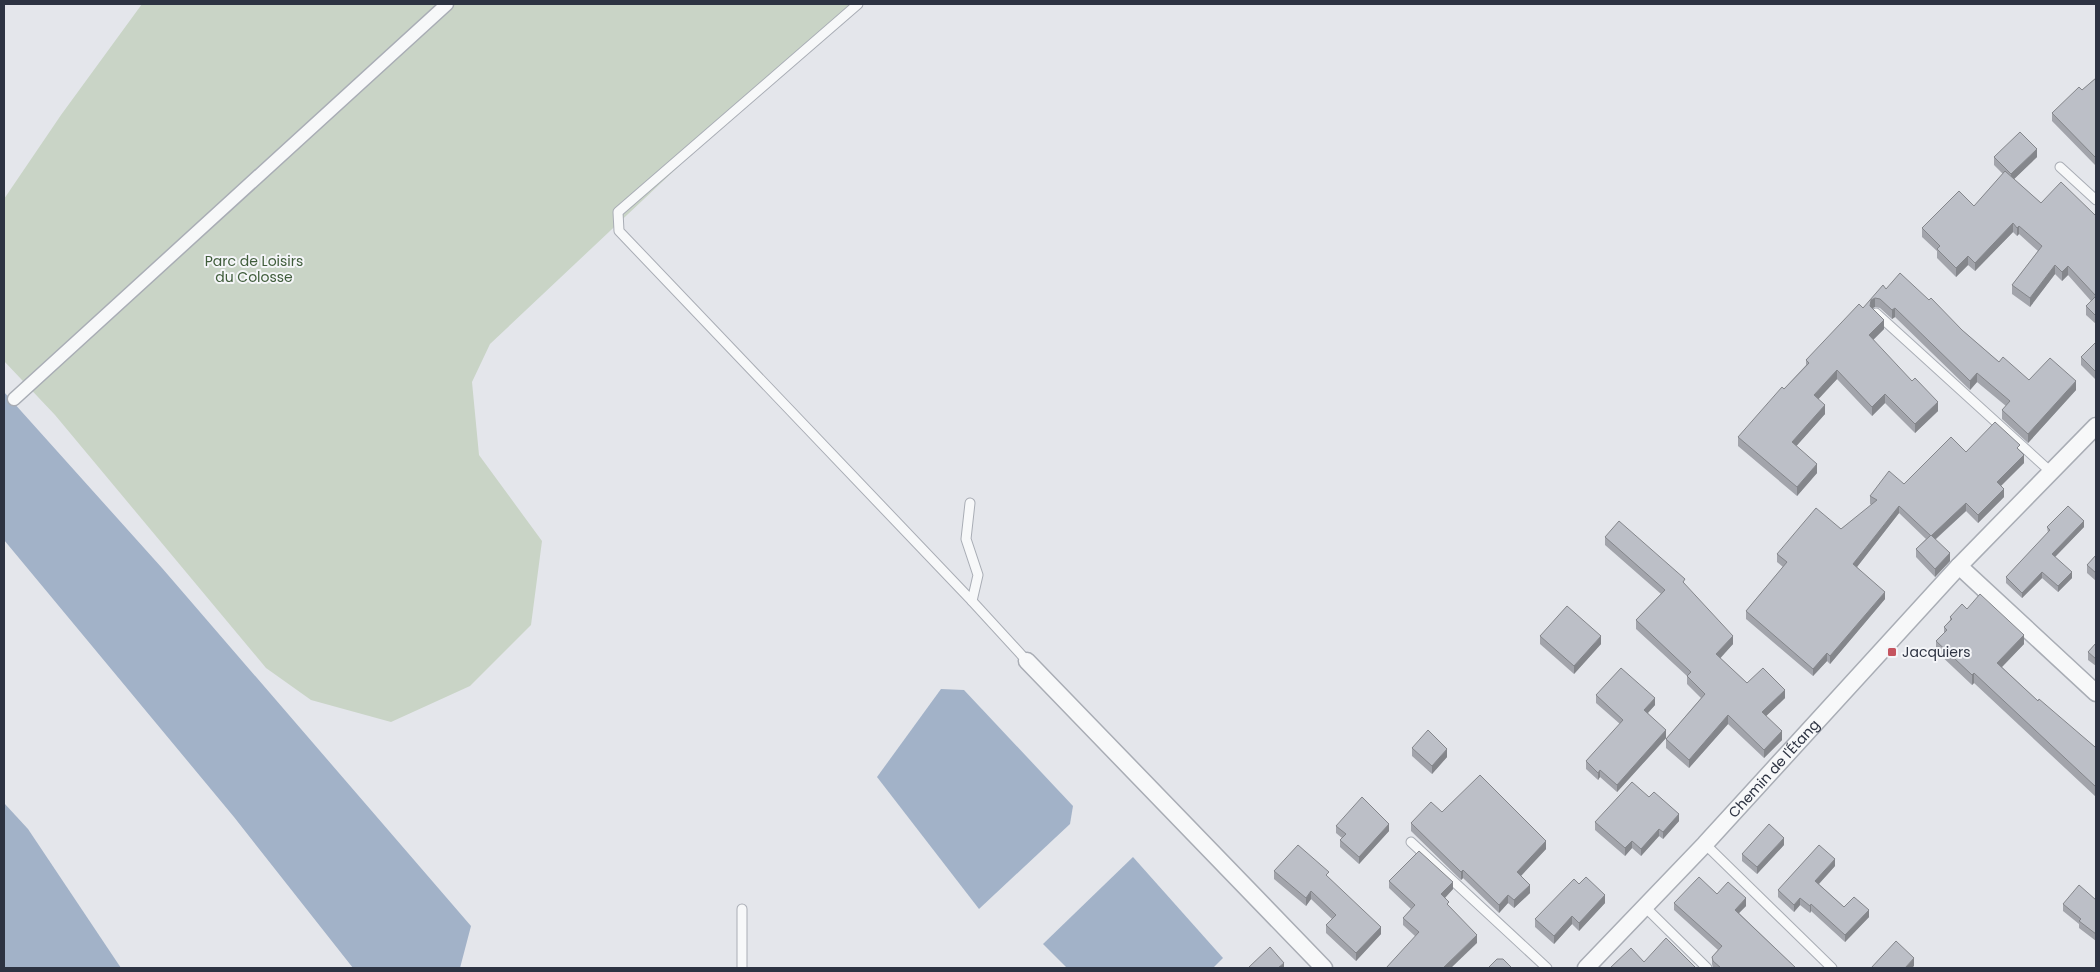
<svg xmlns="http://www.w3.org/2000/svg" width="2100" height="972" font-family="Poppins,sans-serif">
<style>
.green{fill:#c9d4c6}
.water{fill:#a2b2c8}
.lines{fill:none;stroke-linecap:round;stroke-linejoin:round}
.service-casing{stroke:#a9adb5;stroke-width:11}
.pedestrian-casing{stroke:#a9adb5;stroke-width:15}
.minor-casing{stroke:#a9adb5;stroke-width:19}
.service{stroke:#f7f8f9;stroke-width:9}
.pedestrian{stroke:#f7f8f9;stroke-width:12}
.minor{stroke:#f7f8f9;stroke-width:16}
.wall{fill:#a2a4ab}
.shaded-wall{fill:#84868b}
.building{fill:#bcbfc7;stroke:#84868b}
.poi-dot{fill:#c5545f;stroke:#f4f5f8;stroke-width:2}
.labels{text-anchor:middle;dominant-baseline:central;stroke-width:4;stroke-linejoin:round;paint-order:stroke}
.park-label{font-size:14px;fill:#405d3b;stroke:#f4f5f8}
.poi-label{font-size:14px;fill:#2d3342;stroke:#f4f5f8;text-anchor:start}
.street-label{font-size:14px;fill:#2d3342;stroke:#f4f5f8}
</style>
<rect width="100%" height="100%" fill="#e4e6eb"/>
<path class="green" d="M142,4H851L490,344L472,382L479,455L542,541L531,625L470,686L391,722L311,700L266,668L55,415L4,361V199L61,115Z"/>
<g class="water">
<path d="M4,392L162,568L471,926L460,968H353L234,817L4,540Z"/>
<path d="M941,689L964,690L1073,806L1070,824L979,909L877,777Z"/>
<path d="M4,803L28,829L121,968H4Z"/>
<path d="M1133,857L1223,958L1213,968H1067L1043,944Z"/>
</g>
<g class="lines">
<defs>
<g id="service">
<path d="M858,4L618,212L619,231L972,601L978,575L966,539L970,503"/>
<path d="M2060,167L2096,200"/>
<path d="M1876,313L2052,473"/>
<path d="M972,601L1027,661"/>
<path d="M1411,842L1547,968"/>
<path d="M1705,844L1832,968"/>
<path d="M1645,907L1707,968"/>
<path d="M742,909V968"/>
</g>
<path id="pedestrian" d="M14,399L447,4"/>
<g id="minor">
<path d="M1959,566L2096,693"/>
<path d="M1027,661L1324,968"/>
<path id="s1" d="M1586,968L1705,844L1959,566L2096,426"/>
</g>
</defs>
<use href="#service" class="service-casing"/>
<use href="#pedestrian" class="pedestrian-casing"/>
<use href="#minor" class="minor-casing"/>
<use href="#service" class="service"/>
<use href="#pedestrian" class="pedestrian"/>
<use href="#minor" class="minor"/>
</g>
<g class="wall">
<path d="M2096,78V166L2052,121V113L2082,90Z"/>
<path d="M1994,157H2037L2014,179L2041,203L2096,216V324L2086,315V306L2091,301L2068,275L2062,281L2055,274L2030,307L2012,294V285L2038,251L2019,234L2017,236L2013,232L1975,271L1968,265L1956,277L1937,258V251L1922,237V228L1974,206L2003,174L1994,165Z"/>
<path d="M1886,289L1962,330L1999,362L2029,380L2076,390L2028,443L2002,419V410L2006,406L1977,382L1970,390L1895,317L1892,319L1880,308L1875,307L1872,308L1884,329L1873,340L1938,411L1915,433L1885,403L1872,416L1837,379L1818,399L1825,414L1796,446L1817,473L1797,496L1738,446V437L1784,389L1806,365V360L1863,308Z"/>
<path d="M2096,344V380L2081,365V357Z"/>
<path d="M2020,451L2024,463L2000,486L2004,497L1978,523L1966,511L1935,540L1950,561L1935,577L1916,557V549L1926,539L1899,513L1857,567L1885,599L1830,664L1827,661L1813,676L1746,619V611L1783,567L1777,562V554L1841,529L1872,505L1870,504V496L1904,484L1966,452Z"/>
<path d="M2047,527H2084L2055,557L2072,578L2058,592L2042,578L2022,598L2006,583V577L2048,533Z"/>
<path d="M1605,537L1685,585L1733,644L1720,658L1747,683L1785,698L1766,716L1782,740L1764,758L1728,724L1689,768L1666,748V739L1701,698L1687,684V676L1636,629V620L1661,594L1605,545Z"/>
<path d="M2096,555V581L2087,573V565Z"/>
<path d="M1967,609L2024,644L2002,667L2038,701L2095,747L2096,746V797L1974,683L1972,685L1936,651V641L1944,633V627L1950,620V617Z"/>
<path d="M1540,636L1601,644L1574,674L1540,644Z"/>
<path d="M2096,643V666L2088,660V652Z"/>
<path d="M1596,695L1655,705L1648,713L1666,738L1617,792L1600,777L1598,780L1586,769V761L1620,724L1596,703Z"/>
<path d="M1412,748L1447,757L1432,774L1412,756Z"/>
<path d="M1649,797L1679,821L1663,839L1659,836L1641,856L1632,848L1625,856L1595,830V822Z"/>
<path d="M1442,812L1546,849L1521,876L1530,893L1514,908L1508,903L1499,913L1463,878L1461,880L1411,831V823Z"/>
<path d="M1336,826L1389,831L1359,864L1340,847V840L1342,838L1336,833Z"/>
<path d="M1784,845L1757,874L1742,861V854Z"/>
<path d="M1835,866L1819,884L1844,907L1869,917L1845,942L1811,911L1810,913L1800,905L1794,912L1778,897V890Z"/>
<path d="M1274,871L1329,878L1381,934L1356,961L1326,933V925L1332,919L1311,899L1306,906L1274,879Z"/>
<path d="M1389,881L1453,889L1445,898L1449,907L1477,943L1415,936L1403,925V918L1411,909L1389,888Z"/>
<path d="M1579,884L1605,903L1579,931L1572,924L1554,944L1535,927V919Z"/>
<path d="M1717,894L1746,906L1739,913L1796,968H1713L1712,964V957L1718,950L1674,910V903Z"/>
<path d="M2096,900V941L2079,928V924L2063,911V904Z"/>
</g>
<g class="shaded-wall">
<path d="M2037,149V157L2011,182V174Z"/>
<path d="M2013,223V232L1975,271V263Z"/>
<path d="M2019,226V234L2017,236V228Z"/>
<path d="M1968,256V265L1956,277V268Z"/>
<path d="M2055,265V274L2030,307V298Z"/>
<path d="M2068,266V275L2062,281V272Z"/>
<path d="M1875,298V307L1871,309L1870,306L1871,300Z"/>
<path d="M1895,308V317L1892,319V310Z"/>
<path d="M1884,320V329L1869,344V335Z"/>
<path d="M1837,370V379L1814,404V395Z"/>
<path d="M1977,373V382L1970,390V381Z"/>
<path d="M2076,381V390L2028,443V434Z"/>
<path d="M1885,394V403L1872,416V407Z"/>
<path d="M1938,402V411L1915,433V424Z"/>
<path d="M1825,405V414L1792,451V442Z"/>
<path d="M2024,455V463L1997,490V482Z"/>
<path d="M1817,464V473L1797,496V487Z"/>
<path d="M2004,489V497L1978,523V515Z"/>
<path d="M1966,503V511L1931,543V536Z"/>
<path d="M1899,506V513L1853,572V564Z"/>
<path d="M2084,521V527L2052,560V554Z"/>
<path d="M1950,553V561L1935,577V569Z"/>
<path d="M2042,572V578L2022,598V593Z"/>
<path d="M2072,572V578L2058,592V586Z"/>
<path d="M1885,592V599L1830,664V656Z"/>
<path d="M2024,635V644L1997,672V663Z"/>
<path d="M1601,636V644L1574,674V666Z"/>
<path d="M1733,636V644L1716,663V654Z"/>
<path d="M1827,653V661L1813,676V669Z"/>
<path d="M1974,673V683L1972,685V675Z"/>
<path d="M1785,690V698L1762,720V712Z"/>
<path d="M1655,698V705L1644,717V710Z"/>
<path d="M1728,715V724L1689,768V760Z"/>
<path d="M1666,730V738L1617,792V785Z"/>
<path d="M1782,731V740L1764,758V750Z"/>
<path d="M1447,749V757L1432,774V766Z"/>
<path d="M1600,770V777L1598,780V773Z"/>
<path d="M1679,814V821L1663,839V832Z"/>
<path d="M1389,824V831L1359,864V857Z"/>
<path d="M1659,829V836L1641,856V849Z"/>
<path d="M1784,838V845L1757,874V867Z"/>
<path d="M1546,841V849L1517,880V872Z"/>
<path d="M1632,841V848L1625,856V848Z"/>
<path d="M1835,859V866L1815,888V881Z"/>
<path d="M1463,870V878L1461,880V872Z"/>
<path d="M1453,882V889L1441,902V894Z"/>
<path d="M1530,885V893L1514,908V900Z"/>
<path d="M1311,891V899L1306,906V898Z"/>
<path d="M1508,895V903L1499,913V905Z"/>
<path d="M1605,895V903L1579,931V923Z"/>
<path d="M1746,898V906L1735,917V910Z"/>
<path d="M1800,898V905L1794,912V905Z"/>
<path d="M1811,904V911L1810,913V906Z"/>
<path d="M1869,910V917L1845,942V935Z"/>
<path d="M1572,916V924L1554,944V936Z"/>
<path d="M1381,927V934L1356,961V953Z"/>
<path d="M1477,935V943L1451,968H1443Z"/>
<path d="M1914,958V966L1912,968H1905Z"/>
<path d="M1284,963V968H1278Z"/>
</g>
<g class="building">
<path d="M2096,78V158L2052,113L2079,87L2082,90Z"/>
<path d="M2020,132L2037,149L2011,174L1994,157Z"/>
<path d="M2005,171L2041,203L2061,182L2096,216V316L2086,306L2096,296L2068,266L2062,272L2055,265L2030,298L2012,285L2042,246L2019,226L2017,228L2013,223L1975,263L1968,256L1956,268L1937,249L1940,246L1922,228L1959,191L1974,206Z"/>
<path d="M1900,273L1929,300L1931,298L1962,330L1999,362L2003,357L2029,380L2050,358L2076,381L2028,434L2002,410L2010,401L1977,373L1970,381L1895,308L1892,310L1880,299L1875,298L1871,300L1870,306L1884,320L1869,335L1912,381L1915,378L1938,402L1915,424L1885,394L1872,407L1837,370L1814,395L1825,405L1792,442L1817,464L1797,487L1738,437L1782,387L1784,389L1809,363L1806,360L1859,304L1863,308L1883,285L1886,289Z"/>
<path d="M2095,343L2096,344V372L2081,357Z"/>
<path d="M1995,422L2020,445L2017,448L2024,455L1997,482L2004,489L1978,515L1966,503L1931,536L1899,506L1853,564L1885,592L1830,656L1827,653L1813,669L1746,611L1787,562L1777,554L1816,508L1841,529L1877,500L1870,496L1889,471L1904,484L1951,437L1966,452Z"/>
<path d="M2068,506L2084,521L2052,554L2072,572L2058,586L2042,572L2022,593L2006,577L2050,530L2047,527Z"/>
<path d="M1619,521L1685,579L1683,582L1733,636L1716,654L1747,683L1763,668L1785,690L1762,712L1782,731L1764,750L1728,715L1689,760L1666,739L1705,694L1687,676L1691,672L1636,620L1665,590L1605,537Z"/>
<path d="M1931,535L1950,553L1935,569L1916,549Z"/>
<path d="M2096,555V573L2087,565Z"/>
<path d="M1980,594L2024,635L1997,663L2038,701L2039,699L2095,747L2096,746V787L1974,673L1972,675L1936,641L1947,630L1944,627L1952,619L1950,617L1962,604L1967,609Z"/>
<path d="M1567,606L1601,636L1574,666L1540,636Z"/>
<path d="M2096,643V659L2088,652Z"/>
<path d="M1621,668L1655,698L1644,710L1666,730L1617,785L1600,770L1598,773L1586,761L1623,720L1596,695Z"/>
<path d="M1428,730L1447,749L1432,766L1412,748Z"/>
<path d="M1480,775L1546,841L1517,872L1530,885L1514,900L1508,895L1499,905L1463,870L1461,872L1411,823L1431,802L1442,812Z"/>
<path d="M1632,782L1649,797L1654,792L1679,814L1663,832L1659,829L1641,849L1632,841L1625,848L1595,822Z"/>
<path d="M1362,797L1389,824L1359,857L1340,840L1346,834L1336,826Z"/>
<path d="M1769,824L1784,838L1757,867L1742,854Z"/>
<path d="M1298,845L1329,872L1326,875L1381,927L1356,953L1326,925L1336,915L1311,891L1306,898L1274,871Z"/>
<path d="M1819,845L1835,859L1815,881L1844,907L1854,897L1869,910L1845,935L1811,904L1810,906L1800,898L1794,905L1778,890Z"/>
<path d="M1419,851L1453,882L1441,894L1449,902L1447,904L1477,935L1443,968H1386L1419,932L1403,918L1415,905L1389,881Z"/>
<path d="M1586,877L1605,895L1579,923L1572,916L1554,936L1535,919L1574,879L1579,884Z"/>
<path d="M1699,877L1717,894L1728,882L1746,898L1735,910L1796,968H1721L1713,961L1712,957L1722,946L1674,903Z"/>
<path d="M2079,885L2096,900V934L2079,921L2081,919L2063,904Z"/>
<path d="M1666,938L1696,968H1610L1631,948L1644,962Z"/>
<path d="M1896,941L1914,958L1905,968H1871Z"/>
<path d="M1270,947L1284,963L1278,968H1248Z"/>
<path d="M1497,959H1503L1512,968H1488Z"/>
</g>
<rect class="poi-dot" x="1887" y="647" width="10" height="10" rx="2.5"/>
<g class="labels">
<g class="park-label">
<text x="254" y="261">Parc de Loisirs<tspan x="254" dy="16">du Colosse</tspan></text>
</g>
<g class="poi-label">
<text x="1902" y="652">Jacquiers</text>
</g>
<g class="street-label">
<text stroke="none"><textPath href="#s1" startOffset="274">Chemin de l'Étang</textPath></text>
</g>
</g>
<rect width="2100" height="972" fill="none" stroke="#2d3342" stroke-width="10"/>
</svg>
